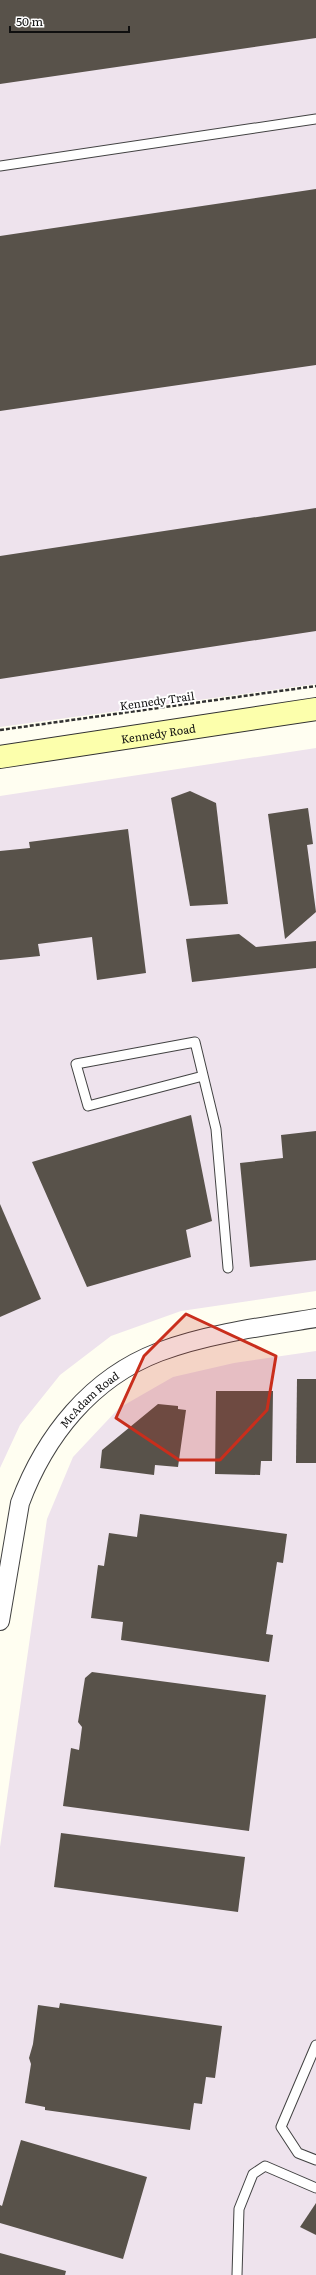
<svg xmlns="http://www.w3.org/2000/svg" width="316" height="2275" font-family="Literata,serif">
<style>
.industrial{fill:#eee3ed}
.building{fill:#58524a}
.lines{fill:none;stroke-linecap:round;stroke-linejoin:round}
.service-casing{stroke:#424242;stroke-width:11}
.minor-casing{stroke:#424242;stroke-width:20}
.secondary-casing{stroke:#313131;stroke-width:24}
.path{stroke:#313131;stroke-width:2.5;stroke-dasharray:4 2;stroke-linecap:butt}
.service{stroke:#fff;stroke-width:9}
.minor{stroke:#fff;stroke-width:18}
.secondary{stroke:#fcffac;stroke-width:22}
.marked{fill:#c92e1c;fill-opacity:0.2;stroke:#c92e1c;stroke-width:3;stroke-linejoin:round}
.labels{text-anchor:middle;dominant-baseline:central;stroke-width:4;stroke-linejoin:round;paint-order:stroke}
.street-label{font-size:11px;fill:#0f0f0f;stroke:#fff}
</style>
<rect width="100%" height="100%" fill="#fffef1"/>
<g class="industrial">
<path d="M0,0H316V684L0,727Z"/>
<path d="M316,748V1291L181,1311L111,1336L60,1375L20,1425L0,1468V796Z"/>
<path d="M316,1351V2275H0V1847L47,1519L73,1457L119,1408L173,1377L234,1363Z"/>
</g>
<g class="building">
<path d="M0,0H316V38L0,84Z"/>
<path d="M316,189V365L0,411V236Z"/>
<path d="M316,508V631L0,679V556Z"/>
<path d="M190,791L216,803L228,904L190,906L171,798Z"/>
<path d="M308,808L313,844L307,845L316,912L285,939L268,814Z"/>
<path d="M128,829L146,973L97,980L92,937L38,944L40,956L0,960V851L30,848L29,842Z"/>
<path d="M239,934L256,947L316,941V968L192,982L186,939Z"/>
<path d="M191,1115L212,1221L186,1230L191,1257L87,1287L32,1162Z"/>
<path d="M316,1131V1260L250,1267L240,1163L283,1158L281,1135Z"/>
<path d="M0,1204L41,1299L0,1317Z"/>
<path d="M297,1379H316V1463H296Z"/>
<path d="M216,1391H273L272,1461H261L260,1475L215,1474Z"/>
<path d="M158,1404L178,1406V1409L186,1410L178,1467L155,1465L154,1475L100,1468L102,1450Z"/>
<path d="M140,1514L287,1534L283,1563L277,1562L266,1634L273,1635L269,1662L121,1640L123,1622L91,1618L98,1565L104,1566L109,1533L137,1537Z"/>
<path d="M92,1672L266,1695L249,1831L63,1806L71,1748L79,1750L82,1727L78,1722L85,1678Z"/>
<path d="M61,1833L245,1857L238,1912L54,1887Z"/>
<path d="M60,2003L222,2026L215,2078L206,2077L202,2104L194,2103L190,2130L45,2110V2107L25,2103L31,2064L29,2058L33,2044L38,2005L59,2008Z"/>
<path d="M21,2140L147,2177L123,2259L0,2223V2205L2,2206Z"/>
<path d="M316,2203V2235L300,2227Z"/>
<path d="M0,2253L66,2271L65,2275H0Z"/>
</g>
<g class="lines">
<defs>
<g id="service">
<path d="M0,166L316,119"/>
<path d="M203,1076L88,1106L76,1064L195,1042L216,1129L228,1268"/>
<path d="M316,2045L281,2127L298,2153L316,2160"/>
<path d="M237,2275L239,2209L253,2174L265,2166L316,2188"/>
</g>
<g id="minor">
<path id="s1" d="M0,1621L20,1503C45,1436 91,1378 159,1352C206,1334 266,1326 316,1318"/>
</g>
<g id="secondary">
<path id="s2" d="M0,757L316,709"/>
</g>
</defs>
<use href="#service" class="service-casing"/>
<use href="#minor" class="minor-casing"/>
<use href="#secondary" class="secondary-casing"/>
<path class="path" d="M0,730L316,686"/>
<use href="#service" class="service"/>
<use href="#minor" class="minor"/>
<use href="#secondary" class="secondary"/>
</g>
<path class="marked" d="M186,1314L276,1356L267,1410L220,1460H179L116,1418L144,1356Z"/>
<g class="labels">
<g class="street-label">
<text transform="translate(157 700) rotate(-8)">Kennedy Trail</text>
<text stroke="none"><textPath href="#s2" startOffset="160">Kennedy Road</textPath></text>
<text stroke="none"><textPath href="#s1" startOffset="246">McAdam Road</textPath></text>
</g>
</g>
<path d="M10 26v6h119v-6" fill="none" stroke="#0f0f0f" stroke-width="2"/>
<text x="16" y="26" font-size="12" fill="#0f0f0f" stroke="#ffffff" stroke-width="3" paint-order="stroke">50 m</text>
</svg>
